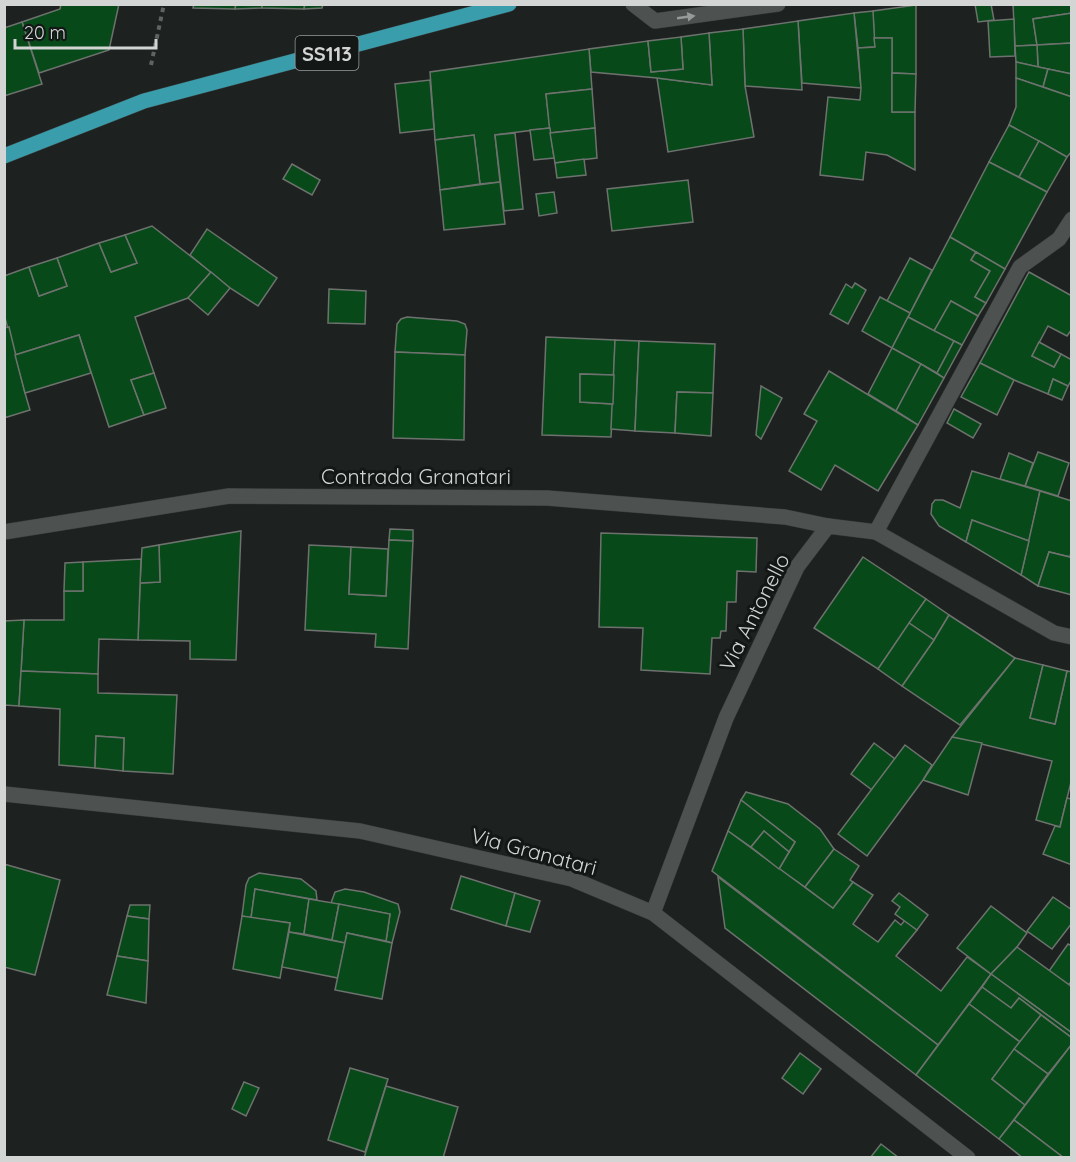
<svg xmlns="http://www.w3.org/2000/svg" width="1076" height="1162" font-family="Quicksand,sans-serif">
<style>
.building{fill:#074919;stroke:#6e726e;stroke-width:1.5}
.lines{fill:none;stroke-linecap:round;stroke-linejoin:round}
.street-casing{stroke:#383b3a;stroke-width:16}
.secondary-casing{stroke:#383b3a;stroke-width:16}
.primary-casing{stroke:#383b3a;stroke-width:16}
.path{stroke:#5f6362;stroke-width:4;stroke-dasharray:4.5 4.5;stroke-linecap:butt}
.street{stroke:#4d5251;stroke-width:15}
.secondary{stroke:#4d5251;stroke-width:15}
.primary{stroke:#3a9dac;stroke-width:15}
.oneway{fill:#969a99}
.labels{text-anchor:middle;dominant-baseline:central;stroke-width:6;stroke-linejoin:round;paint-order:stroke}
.shield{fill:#131817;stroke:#999c9b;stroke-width:1.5}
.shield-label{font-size:20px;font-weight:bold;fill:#d2d5d4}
.street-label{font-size:21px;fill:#d2d5d4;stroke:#131817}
</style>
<rect width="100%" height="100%" fill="#1d2120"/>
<g class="building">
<path d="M61,4H119L109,50L39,73L22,22L60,9Z"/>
<path d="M194,4H236L235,9L193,8Z"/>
<path d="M236,4H262V8L235,9Z"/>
<path d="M262,4H305L304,9L262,8Z"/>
<path d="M305,4H323L322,8L304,9Z"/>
<path d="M975,4H991L994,20L978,22Z"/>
<path d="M1013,4H1072V13L1033,19L1037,45L1015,46Z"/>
<path d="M916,5V74L892,73V38H874L873,11Z"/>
<path d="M873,11L875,47L858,48L854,13Z"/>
<path d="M854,13L861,88L802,83L798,21Z"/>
<path d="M1072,13V43L1037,45L1033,19Z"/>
<path d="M1014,19L1015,56L990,57L988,21Z"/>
<path d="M798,21L802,90L745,86L743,29Z"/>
<path d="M22,22L42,84L4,96V28Z"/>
<path d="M743,29L745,86L754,137L668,152L657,78L712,85L709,33Z"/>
<path d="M709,33L712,85L657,78L591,72L589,49L648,41L651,72L683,69L681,37Z"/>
<path d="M681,37L683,69L651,72L648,41Z"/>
<path d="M874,38H892V112H915V170L887,155L866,152L863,180L820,175L828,97L860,100L861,88L858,48L875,47Z"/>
<path d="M1072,43V74L1038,67L1037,45Z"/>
<path d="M1037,45L1038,67L1016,62L1015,46Z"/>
<path d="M589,49L592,89L546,94L550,128L495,135L500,182L480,184L474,135L435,140L430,72Z"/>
<path d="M1016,62L1048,69L1043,87L1016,78Z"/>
<path d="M1048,69L1072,74V97L1043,87Z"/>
<path d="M892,73L916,74L915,112H892Z"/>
<path d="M1016,78L1072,97V151L1067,157L1009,125L1016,107Z"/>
<path d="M430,80L434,129L400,133L395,84Z"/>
<path d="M592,89L595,128L550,133L546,94Z"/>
<path d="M1009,125L1039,141L1019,177L989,162Z"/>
<path d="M550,128L554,158L534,160L530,130Z"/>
<path d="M595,128L597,158L555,163L550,133Z"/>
<path d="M515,133L523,209L504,211L495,135Z"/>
<path d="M474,135L480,184L440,190L435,140Z"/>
<path d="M1039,141L1067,157L1047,192L1019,177Z"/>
<path d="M584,159L586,175L557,178L555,163Z"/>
<path d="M989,162L1047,192L1005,269L950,237Z"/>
<path d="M292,164L320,180L312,195L283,179Z"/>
<path d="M688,180L693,222L612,231L607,189Z"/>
<path d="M500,182L505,224L444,230L440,190Z"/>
<path d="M554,192L557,213L539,216L536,194Z"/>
<path d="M152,226L211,272L188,298L135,317L154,373L131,380L144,415L109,427L79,335L15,355L4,314V276L29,267L39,296L67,286L57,258L99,243L111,272L137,263L125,235Z"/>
<path d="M207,229L277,278L258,306L230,288L190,255Z"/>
<path d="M125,235L137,263L111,272L99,243Z"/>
<path d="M950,237L976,252L971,260L990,271L975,297L986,303L978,316L951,301L934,331L908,317Z"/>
<path d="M976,252L1005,269L986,303L975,297L990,271L971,260Z"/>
<path d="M57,258L67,286L39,296L29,267Z"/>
<path d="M910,258L932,270L910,313L887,301Z"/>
<path d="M211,272L230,288L208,315L188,298Z"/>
<path d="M1029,272L1072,296V329L1067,336L1048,326L1032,356L1054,367L1061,354L1072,360V379L1068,386L1053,379L1048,394L1014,380L980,363Z"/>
<path d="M855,283L866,290L848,324L830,314L846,284L852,288Z"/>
<path d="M329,289L366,291L365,324L328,323Z"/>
<path d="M880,297L910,313L892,348L862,331Z"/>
<path d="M951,301L978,316L962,345L934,331Z"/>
<path d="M407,317L457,321L465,324L467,330L465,355L395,352L397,324L401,319Z"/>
<path d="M908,317L954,341L937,373L892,348Z"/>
<path d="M9,327L25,393L30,410L4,418V328Z"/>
<path d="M79,335L91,373L25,393L15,355Z"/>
<path d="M546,337L615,340L614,375L580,374V402L613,404L611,437L542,435Z"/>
<path d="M615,340L639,341L635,431L611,429Z"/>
<path d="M639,341L715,344L713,393L677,392L675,433L635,431Z"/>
<path d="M954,341L962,345L944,378L937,373Z"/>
<path d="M1039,342L1061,354L1054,367L1032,356Z"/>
<path d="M892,348L921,364L896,411L868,394Z"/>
<path d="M395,352L465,355L464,440L393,438Z"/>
<path d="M980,363L1014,380L997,415L961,397Z"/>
<path d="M921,364L944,378L918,425L896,411Z"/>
<path d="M829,371L918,425L878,491L835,465L821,490L789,471L817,421L804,414Z"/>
<path d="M154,373L166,408L144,415L131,380Z"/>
<path d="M580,374L614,375L613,404L580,402Z"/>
<path d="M1053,379L1068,386L1062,400L1048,394Z"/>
<path d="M761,386L782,398L761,439L756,435Z"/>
<path d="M677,392L713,393L711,436L675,433Z"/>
<path d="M954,409L981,424L973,438L947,423Z"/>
<path d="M1038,452L1069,463L1058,496L1025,486Z"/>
<path d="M1009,453L1033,463L1025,486L1000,479Z"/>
<path d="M972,471L1040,491L1029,541L972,520L966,542L939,526L931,514L932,504L935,500H943L960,508Z"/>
<path d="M1040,491L1072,501V549L1070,557L1049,552L1038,586L1021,575Z"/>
<path d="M972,520L1029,541L1021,575L966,542Z"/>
<path d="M390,529L413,530V541L389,540Z"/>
<path d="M241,531L236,660L190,659V641L138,640L140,583L160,582L159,545Z"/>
<path d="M601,533L757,538L756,572L737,571L736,602H727L726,631H721L720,638H712L710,674L641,670L643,628L599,627Z"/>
<path d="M389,540L413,541L408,649L375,647L376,634L305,630L309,545L351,547L349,594L386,596Z"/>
<path d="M159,545L160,582L140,583L142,548Z"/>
<path d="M351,547L388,549L386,596L349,594Z"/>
<path d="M1072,549V595L1038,586L1049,552L1070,557Z"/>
<path d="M863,557L926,599L878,669L814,628Z"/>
<path d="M141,559L138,640L99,639L98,674L21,671L24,620H64V591H83V562Z"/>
<path d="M83,562V591H64L65,563Z"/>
<path d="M926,599L949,615L934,640L909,623Z"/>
<path d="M949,615L1015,658L960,725L902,686L934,640Z"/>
<path d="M24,620L19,706L4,705V621Z"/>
<path d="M909,623L934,640L902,686L878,669Z"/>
<path d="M1015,658L1043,665L1030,718L1055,724L1067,671L1072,672V778L1060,827L1036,820L1052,761L952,737Z"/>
<path d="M1043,665L1067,671L1055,724L1030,718Z"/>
<path d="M21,671L98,674V693L177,695L173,774L123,771L124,738L96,736L95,768L59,765L60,709L19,706Z"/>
<path d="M96,736L124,738L123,771L95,768Z"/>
<path d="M952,737L982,743L968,795L923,780Z"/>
<path d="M874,743L895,759L872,790L851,774Z"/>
<path d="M905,745L932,765L923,780L867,856L838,834Z"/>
<path d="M746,792L788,804L820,829L834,849L805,887L779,869L795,842L741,800Z"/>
<path d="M1067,798L1072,799V865L1043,854L1055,826L1060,827Z"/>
<path d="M741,800L795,842L789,852L764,831L751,847L728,831Z"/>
<path d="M728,831L833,908L853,882L873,895L853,924L878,942L895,920L901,925L905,920L917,930L896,956L941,991L967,957L991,974L938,1045L712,871Z"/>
<path d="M764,831L789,852L779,869L751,847Z"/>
<path d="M834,849L859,866L850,880L853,882L833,908L805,887Z"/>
<path d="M4,864L60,880L35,975L4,967Z"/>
<path d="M259,873L301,879L316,891L317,900L255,889L251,918L242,916L246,885L249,878Z"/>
<path d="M461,876L515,893L506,926L451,909Z"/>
<path d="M718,877L938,1045L916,1075L725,928Z"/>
<path d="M255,889L309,899L304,934L289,932L290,923L251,918Z"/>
<path d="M345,889L364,892L398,904L400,912L392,943L386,941L390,914L331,903L335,892Z"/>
<path d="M515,893L540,901L530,932L506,926Z"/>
<path d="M899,893L928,915L917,930L895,914L900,907L892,901Z"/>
<path d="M1053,897L1072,910V923L1052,949L1027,931Z"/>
<path d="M309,899L339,904L332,940L304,934Z"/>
<path d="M339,904L390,914L386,941L347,933L345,943L332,940Z"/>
<path d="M130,905H150L149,919L127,916Z"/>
<path d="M991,906L1027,933L1017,947L991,974L957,948Z"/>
<path d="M127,916L149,919L148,961L117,956Z"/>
<path d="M242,916L290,923L280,978L233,969Z"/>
<path d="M289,932L345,943L338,978L282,967Z"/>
<path d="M347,933L392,943L382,999L335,990Z"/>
<path d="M1068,944L1072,946V981L1068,985L1049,971Z"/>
<path d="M1017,947L1072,987V1033L991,974Z"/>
<path d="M117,956L148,961L146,1003L107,995Z"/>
<path d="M991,974L1072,1033V1038L1019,998L1011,1008L982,987Z"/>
<path d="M982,987L1011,1008L1019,998L1041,1015L1020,1042L969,1004Z"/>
<path d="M969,1004L1020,1042L992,1079L1025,1105L999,1139L916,1075Z"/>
<path d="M1041,1015L1072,1038V1044L1048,1074L1014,1049Z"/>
<path d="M1072,1044V1158H1064L1014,1120Z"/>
<path d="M1014,1049L1048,1074L1025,1105L992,1079Z"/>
<path d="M800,1053L821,1069L803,1094L782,1078Z"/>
<path d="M350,1068L388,1079L365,1152L328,1140Z"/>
<path d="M244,1082L259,1088L246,1116L232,1109Z"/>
<path d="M386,1086L458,1107L443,1158H364Z"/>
<path d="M1014,1120L1064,1158H1023L999,1139Z"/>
<path d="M881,1144L899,1158H870Z"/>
</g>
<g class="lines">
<defs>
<g id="street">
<path d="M633,4L655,21L778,4"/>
<path d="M4,532L229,496L547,498L785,517L828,526"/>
<path d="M876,532L1054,633L1072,637"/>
<path d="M653,913L726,718L797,567L828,526L876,532L1020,267L1059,239L1072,219"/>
</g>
<path id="secondary" d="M4,794L360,831L572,879L653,913L968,1158"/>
<path id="primary" d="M4,156L144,101L509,4"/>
</defs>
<use href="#street" class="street-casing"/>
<use href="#secondary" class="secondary-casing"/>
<use href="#primary" class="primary-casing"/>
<path class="path" d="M151,65L164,4"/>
<use href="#street" class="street"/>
<use href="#secondary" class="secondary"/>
<use href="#primary" class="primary"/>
</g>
<defs><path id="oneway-solid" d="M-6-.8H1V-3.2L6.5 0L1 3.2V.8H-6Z" transform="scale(1.5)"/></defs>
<use class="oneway" href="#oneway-solid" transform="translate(686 17) rotate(-8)"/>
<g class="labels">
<rect class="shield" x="295.5" y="36" width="63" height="34" rx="4.5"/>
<g class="shield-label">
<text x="327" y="53">SS113</text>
</g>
<g class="street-label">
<text x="416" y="476">Contrada Granatari</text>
<text transform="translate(754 612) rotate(-63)">Via Antonello</text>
<text transform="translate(534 851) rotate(15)">Via Granatari</text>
</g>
</g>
<rect width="1076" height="1162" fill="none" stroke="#d2d5d4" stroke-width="12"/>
<path d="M15 39v9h141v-9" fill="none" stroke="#d2d5d4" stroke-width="3"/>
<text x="24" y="39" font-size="18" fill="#d2d5d4" stroke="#131817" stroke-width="4.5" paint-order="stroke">20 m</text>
</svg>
